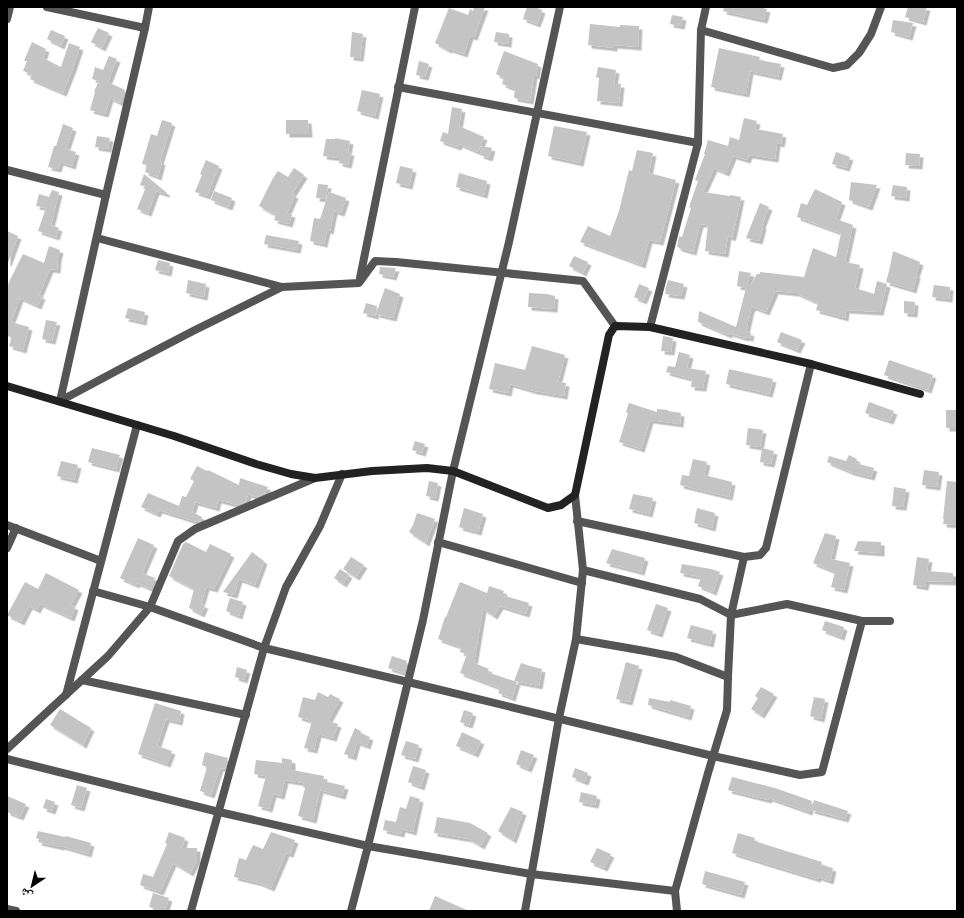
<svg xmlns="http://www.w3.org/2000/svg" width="964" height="918" font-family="Helvetica,'Noto Naskh Arabic',sans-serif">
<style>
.building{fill:#c4c4c4;filter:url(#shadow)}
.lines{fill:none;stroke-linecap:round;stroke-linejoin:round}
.street{stroke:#555;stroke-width:8}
.secondary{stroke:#222;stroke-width:8}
</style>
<defs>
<filter id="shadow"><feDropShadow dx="3.5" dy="3.5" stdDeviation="0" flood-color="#0004"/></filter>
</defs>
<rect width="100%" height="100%" fill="#fff"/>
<g class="building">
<path d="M474,7H485L474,37L470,36L464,54L449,49L448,50L435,43L449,8L468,15L470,9L473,11Z"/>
<path d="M527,7H535L542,10L537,24L523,19Z"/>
<path d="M724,7H759L767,9L764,20L723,11Z"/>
<path d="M908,7H927L923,22L905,17Z"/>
<path d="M672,15L683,17L681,26L670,24Z"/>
<path d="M893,20L913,23L909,37L891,32Z"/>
<path d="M590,24L620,27V25L639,26L638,47L614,45V48L588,45Z"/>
<path d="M98,28L109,33L102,48L91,42Z"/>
<path d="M51,30L65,36L61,46L47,39Z"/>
<path d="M352,32L363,34L360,58L350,57Z"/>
<path d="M496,32L509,34L508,44L494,42Z"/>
<path d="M32,42L46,49L43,58L61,67L69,43L80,47L73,68L63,93L30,79L32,74L23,71L27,61H24Z"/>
<path d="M719,48L760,57L759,60L781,64L778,77L750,71L746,94L711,87Z"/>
<path d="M504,51L538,64L536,76L534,75L530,101L514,98L515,89L502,84L504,78L496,74Z"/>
<path d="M109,56L117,59L108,82L125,90L120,103L110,98L105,114L90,110L95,92L94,91L99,81L92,79L95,67L103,70Z"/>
<path d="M419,61L429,64L425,77L416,75Z"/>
<path d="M598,67L616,70L614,84H621L619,103L597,101L599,78L596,77Z"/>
<path d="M362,90L380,94L375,116L357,111Z"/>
<path d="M452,107L462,109L459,126L484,137L478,152L459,144L458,147L440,141L443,132L448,134Z"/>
<path d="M744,118L757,121L755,129L783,134L781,144L777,143L775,159L749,155L747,160L733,156L726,173L714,168L703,192L730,196V195L741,197L734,231L732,238L728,236L725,254L705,251L708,225L700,224L693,252L678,248L679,247H677L679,236L682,237L691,208L689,207L698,181L695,180L705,154H704L708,140L728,146L730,137L739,140Z"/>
<path d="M162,120L172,123L160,161L162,162L158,177L145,172L147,165L142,164L151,134L157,136Z"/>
<path d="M286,120H308L309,134H286Z"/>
<path d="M63,124L73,128L66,149L76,152L72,166L60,162L58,169L48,167L54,146H56Z"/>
<path d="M554,126L587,132L580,163L548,156Z"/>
<path d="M97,136L110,138L108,149L95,147Z"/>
<path d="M335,138L350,141L348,152H351L348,165L339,163L340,158L323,156L326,139H335Z"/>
<path d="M482,146L492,148L489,158L480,155Z"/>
<path d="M637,150L653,153L649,173L676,180L660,242L649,240L642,265L580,242L588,226L610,236L619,211L629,170L632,171Z"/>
<path d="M836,152L850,157L846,168L832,164Z"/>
<path d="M906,153L920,154L919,166L905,165Z"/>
<path d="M206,160L219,166L207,196L195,192L202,175L200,174Z"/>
<path d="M400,166L413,169L409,186L396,183Z"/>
<path d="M294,168L304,175L292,194L295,195L287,213L292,214L289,224L274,220L276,215L259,206L273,178L278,171L288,177Z"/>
<path d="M459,173L487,181L484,195L456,187Z"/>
<path d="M144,174L167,193L166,194L156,191L148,213L137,209L146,187L140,185Z"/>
<path d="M851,182L877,185L869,207L849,200Z"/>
<path d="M318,184L328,185L326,199L316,198Z"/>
<path d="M893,185L907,187L906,198L891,196Z"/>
<path d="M815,189L842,202L836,219L853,225L845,262L860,265L855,288L874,294L877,281L887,284L880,312L846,310L845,318L816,310L818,303L796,293L775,291L766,312L753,307L751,309L746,331L751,333L750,338L745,337V338L729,333L728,335L698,322L699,311L736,327L746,288L737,286L739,271L751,273L747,285L750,286L757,274H760V272L804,277L813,248L836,257L841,233L797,217L801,203L807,205Z"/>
<path d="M52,190L59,192L51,225L59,228L56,237L38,231L46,208L36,206L39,194L49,197Z"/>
<path d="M214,191L232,198L229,207L211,200Z"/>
<path d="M329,192L346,198L341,213L334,211L330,231L327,230L324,244L310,241L314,218L320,219Z"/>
<path d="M760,203L769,207L762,225L763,226L759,241L746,238Z"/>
<path d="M7,231L18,236L8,263H7Z"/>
<path d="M266,235L299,241L297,250L264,244Z"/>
<path d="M49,246L60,250L58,258L57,270L50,269L39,295L42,296L38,306L20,298L11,322L29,327L23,350L9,346L12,337L7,336V289L9,282L23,254L44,263Z"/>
<path d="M893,251L920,262L916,275H917L913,290L886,282L890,267Z"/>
<path d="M574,256L588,262L583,273L569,266Z"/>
<path d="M158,260L170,263L168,273L155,270Z"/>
<path d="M380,267L396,268L393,277L379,274Z"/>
<path d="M188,280L206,284L204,297L186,293Z"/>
<path d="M668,280L684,284L681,296L665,294L666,291L665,290Z"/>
<path d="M639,284L649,288L643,301L634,297Z"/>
<path d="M934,285L950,287L949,299L932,297Z"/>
<path d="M385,288L400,294L393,318L376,314Z"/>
<path d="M529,293L547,294L555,296L554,309L528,307Z"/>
<path d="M904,301L915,302L914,314L904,313Z"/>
<path d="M366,303L377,306L375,316L363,313Z"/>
<path d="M128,308L145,312L143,322L125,318Z"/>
<path d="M46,320L57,322L52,341L42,339Z"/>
<path d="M781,332L802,340L797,350L777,342Z"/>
<path d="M663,336L673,338L671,352L661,351Z"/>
<path d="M532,346L565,355L558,382L566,383L564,396L535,391H534L510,384L508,393L489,389L495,363L525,370Z"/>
<path d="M679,352L690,355L687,368L706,371L703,388L691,387L692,379L666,372L668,366L675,367Z"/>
<path d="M889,360L933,375L928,390L884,375Z"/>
<path d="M729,369L773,379L769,394L726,384Z"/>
<path d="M869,402L894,411L890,421L865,413Z"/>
<path d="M629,403L657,412V409L668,410V411L681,413L680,424L650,420L641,449L619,442L628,413L626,412Z"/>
<rect x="946" y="410" width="11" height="18"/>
<path d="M748,428L763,430L760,447L746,445Z"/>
<path d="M415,441L425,444L422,453L412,450Z"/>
<path d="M92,448L120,455L116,469L88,462Z"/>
<path d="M762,448L774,451L771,464L760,462Z"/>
<path d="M849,455L857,459L855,463L874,468L871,477L851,472L827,462L829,456L846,461Z"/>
<path d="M693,459L707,462L704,475L732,482L729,497L680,485L682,475L689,476Z"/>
<path d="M61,461L78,465L74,480L57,476Z"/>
<path d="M197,466L207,471L208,470L239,485L240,478L268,487L265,493L256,497L248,494L246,501L238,505L218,500L216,508L195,502L192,512L202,517L200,521L197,522L159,510L157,514L141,507L148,493L179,506L182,496L186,497L194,481L190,479Z"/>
<path d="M924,470L939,472L937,487L922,485Z"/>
<path d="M429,481L438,483L435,498L426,496Z"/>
<path d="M947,481L957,482L956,525L943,524L944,519H943Z"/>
<path d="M894,487L906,489L903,507L892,506Z"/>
<path d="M633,494L653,498L649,514L629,509Z"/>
<path d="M464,508L483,514L478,532L459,527Z"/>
<path d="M697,508L715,513L712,528L694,523Z"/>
<path d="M417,513L435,519L426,543L409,532L413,525Z"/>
<path d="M825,533L836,536L831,559L850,563L844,590L831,587L835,572L813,563Z"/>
<path d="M138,538L154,545L142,573L155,578L151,589L137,583L136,585L120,578Z"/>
<path d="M858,541L881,542V553L854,551Z"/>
<path d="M186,542L206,552L210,544L231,554L214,589L206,587L201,604L205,605L201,614L189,608L194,589L169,576L183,544Z"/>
<path d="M612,549L645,558L641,572L606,563Z"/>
<path d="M252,552L264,561L255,585L239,579L234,595L223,592Z"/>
<path d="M351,557L364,565L356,577L343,569Z"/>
<path d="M917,557L929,559L927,571L953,573V582L926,581L925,587L913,585Z"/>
<path d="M682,564L711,569L720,572L713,592L698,586L701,577L680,573Z"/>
<path d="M340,569L349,575L343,584L334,578Z"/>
<path d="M46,573L79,590L71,605L75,607L71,618L40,604L37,610L29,606L21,622L7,615L25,582L38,589Z"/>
<path d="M460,582L487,593L489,586L504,591L502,595L529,603L526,614L500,606L494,616L483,609L474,663L489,669L487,672L517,682L512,698L498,693L500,688L460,673L467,654L460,652L461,647L438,639L445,617H446Z"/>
<path d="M230,598L243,602L239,616L226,611Z"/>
<path d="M656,604L668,608L659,634L647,630Z"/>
<path d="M825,621L844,627L841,637L822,630Z"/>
<path d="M691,625L713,631L710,644L687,638Z"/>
<path d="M392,656L407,661L404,673L388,668Z"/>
<path d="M626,662L639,666L629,702L616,699Z"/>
<path d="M521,663L530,666L542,669L539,686L514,681Z"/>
<path d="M237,667L247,670L244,680L235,677Z"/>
<path d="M761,687L774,694L761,715L751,709L758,698L755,696Z"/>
<path d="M318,692L328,697L330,694L340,699L328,721L338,724L333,738L318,734L314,750L304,748L312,721L298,717L303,697L315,700Z"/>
<path d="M814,697L825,699L821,719L810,716Z"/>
<path d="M649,698L670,702V700L691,706L688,717L648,705Z"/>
<path d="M155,703L181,711L179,722L166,719L157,746L172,751L167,764L138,754Z"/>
<path d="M60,709L91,728L83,745L50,725Z"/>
<path d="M464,710L473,713L469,725L460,722Z"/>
<path d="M355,728L361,731L360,733L370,737L367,746L357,742L353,757L344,754Z"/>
<path d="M462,732L481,741L475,754L456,746Z"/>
<path d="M406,741L419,745L415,759L401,755Z"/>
<path d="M521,750L534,755L528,769L516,764Z"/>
<path d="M205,752L228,758L225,769L220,768L211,795L200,791L207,767L202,765Z"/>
<path d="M282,758L292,760V770L324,776L323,781L345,786L342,796L320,790L313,820L298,816L305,788L303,787L304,783L285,780L281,796L273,794L269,809L258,806L266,776L254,774L256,760L282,763Z"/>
<path d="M413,766L426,770L421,787L408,782Z"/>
<path d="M575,768L588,773L585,782L572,777Z"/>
<path d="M732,777L775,788L812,801L809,812L769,798L768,800L728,790Z"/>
<path d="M77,785L87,788L81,808L71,805Z"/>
<path d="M581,792L597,796L595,805L579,802Z"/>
<path d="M7,796L26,804L20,817L7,812Z"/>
<path d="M410,796L420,799L413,832L402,829L401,834L383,830L385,820L396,822L400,807L406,809Z"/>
<path d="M46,799L55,802L52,811L43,808Z"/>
<path d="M814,800L848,811L845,819L811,810Z"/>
<path d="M511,807L523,812L513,840L498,831Z"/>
<path d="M437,817L470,823L488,833L481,846L469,839L434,833Z"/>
<path d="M38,831L65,837L66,836L91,843L88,854L61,846V847L38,842L39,839L36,838Z"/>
<path d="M169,832L185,838L182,848H197V860L190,873L173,863L160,892L140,885L143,874L153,877L167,844L165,843Z"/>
<path d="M271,832L295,840L290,854L286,853L271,888L259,883L234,877L239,858L246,860L253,845L263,849Z"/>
<path d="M738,833L755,838L754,841L822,862L821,865L833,868L830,881L818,877L817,879L732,853Z"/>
<path d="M597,848L611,854L604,868L590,862Z"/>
<path d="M705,871L745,882L741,895L702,884Z"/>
<path d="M153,893L169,898L165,911L149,907Z"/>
<path d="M435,896L469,911H429Z"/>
</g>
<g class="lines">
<g class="street">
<path d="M47,7L145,28"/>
<path d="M149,7L145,28L106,195L60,401L120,369L195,330L282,287L359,283L375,261L396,262L583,281L615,326"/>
<path d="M7,19L10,7"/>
<path d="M701,30L833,68L847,65L859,53L871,34L881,7"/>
<path d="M398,87L698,143"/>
<path d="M7,170L106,195"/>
<path d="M97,238L282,287"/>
<path d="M360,278L415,7"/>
<path d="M650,327L698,143L701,30L706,7"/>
<path d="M577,521L744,557L760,555L766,548L811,364"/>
<path d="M7,525L101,561"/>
<path d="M438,542L582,583"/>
<path d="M7,548L16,528"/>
<path d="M583,570L700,599L731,615L787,604L862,621H890"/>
<path d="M93,591L150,607L264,648L408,682L713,756L800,775L822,772L862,621"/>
<path d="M576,639L645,651L676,657L728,677L727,710L708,773L675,891L677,911"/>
<path d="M728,677L731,615L744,557"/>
<path d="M82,680L246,715"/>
<path d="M66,695L137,425"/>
<path d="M7,749L108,656L150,607L178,541L195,529L315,478"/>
<path d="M7,759L219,812L368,846L531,874L675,891"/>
<path d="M7,909L16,911"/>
<path d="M191,911L264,648L286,587L320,526L342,474"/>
<path d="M351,911L368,846L423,620L453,471L509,242L560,7"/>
<path d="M525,911L559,718L576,639L583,570L575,495"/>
</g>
<path class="secondary" d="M7,386L174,436L256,464L291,474L315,478L372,471L427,468L453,471L548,508L561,505L575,495L609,335L615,326L650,327L811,364L920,394"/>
</g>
<rect width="964" height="918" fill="none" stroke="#000000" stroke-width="16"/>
<g transform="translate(32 886) rotate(215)" stroke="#ffffff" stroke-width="3" paint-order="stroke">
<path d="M0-3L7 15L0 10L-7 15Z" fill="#000000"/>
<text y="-6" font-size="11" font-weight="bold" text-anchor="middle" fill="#000000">ش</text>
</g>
</svg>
